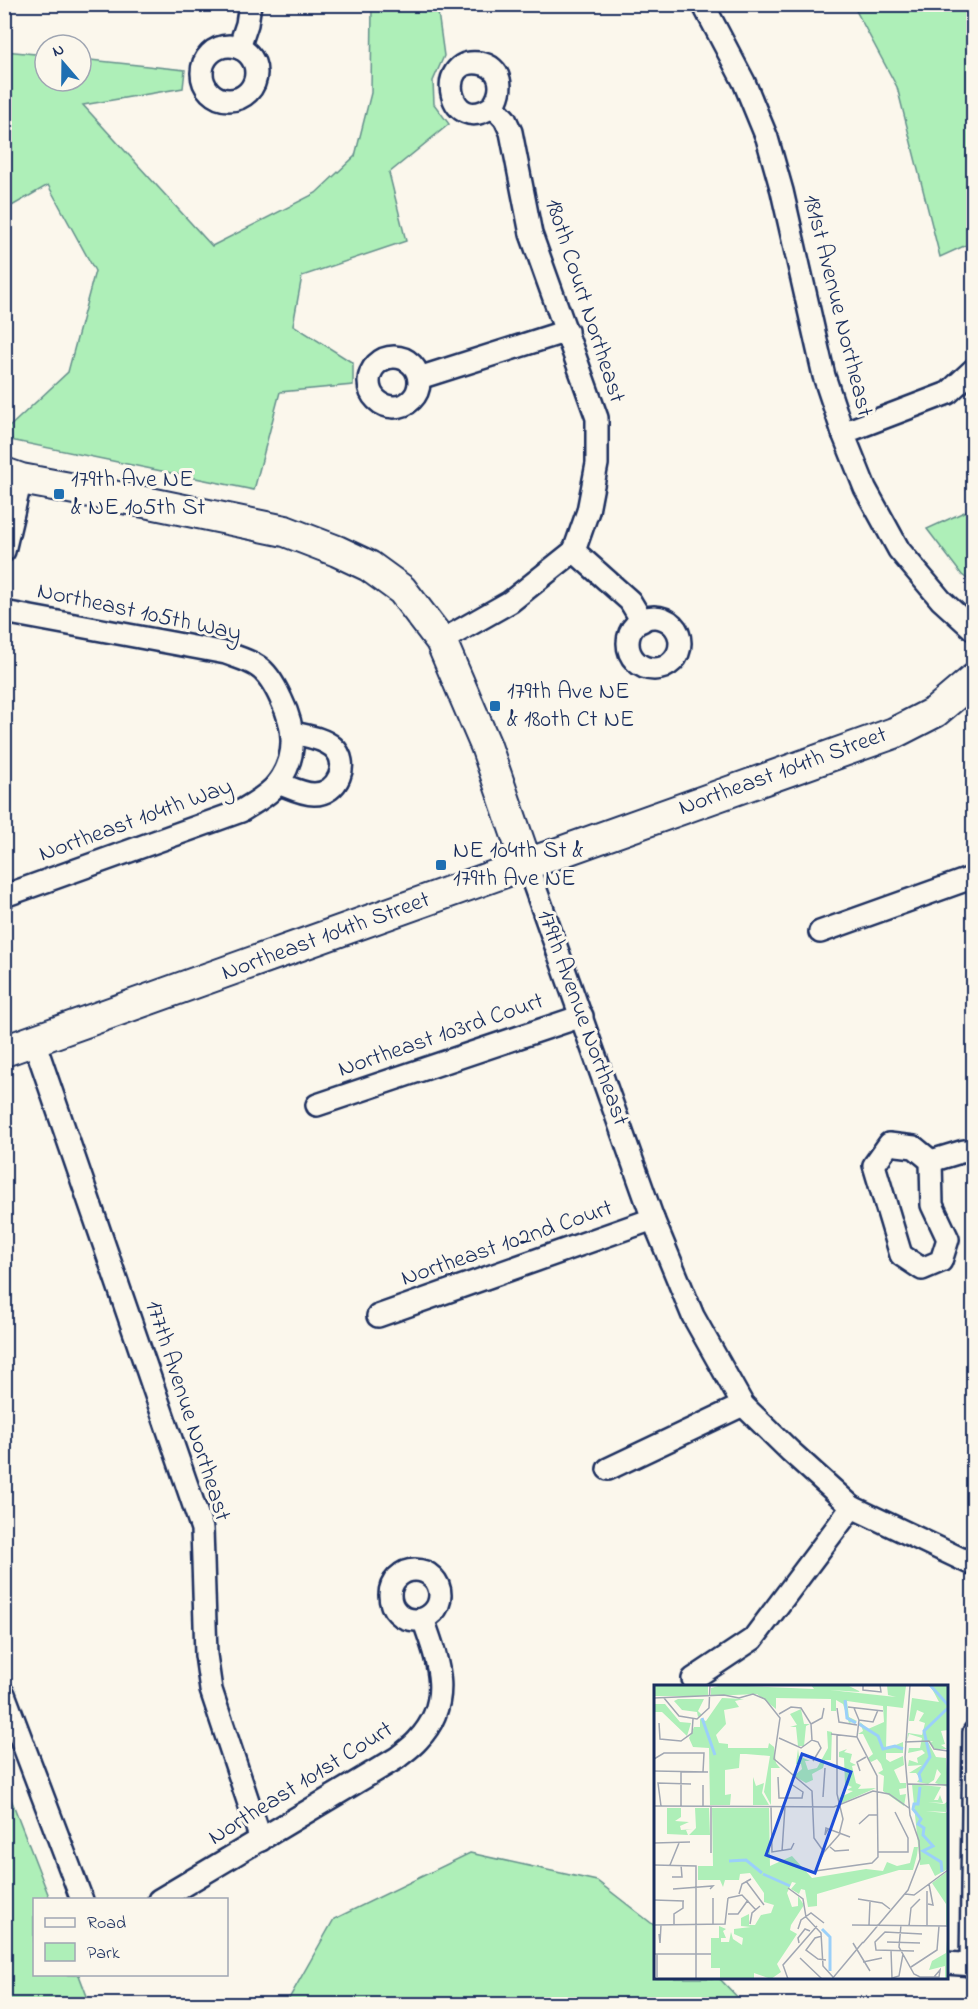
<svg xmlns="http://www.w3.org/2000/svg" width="978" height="2009" font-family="'Indie Flower',sans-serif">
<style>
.green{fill:#aeefb8;stroke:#648f8b;stroke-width:1.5}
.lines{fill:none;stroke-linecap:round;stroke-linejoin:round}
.street-casing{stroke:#1b2f5e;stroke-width:26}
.secondary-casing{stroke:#1b2f5e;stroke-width:34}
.street{stroke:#fbf7ec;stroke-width:21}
.secondary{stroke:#fbf7ec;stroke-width:30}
.poi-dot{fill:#1f6fb2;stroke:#fbf7ec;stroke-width:2}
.labels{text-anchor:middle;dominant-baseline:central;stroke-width:6;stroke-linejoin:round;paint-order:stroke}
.street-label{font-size:24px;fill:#1b2f5e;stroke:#fbf7ec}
.poi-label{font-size:24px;fill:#1b2f5e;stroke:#fbf7ec;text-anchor:start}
.inset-river{fill:none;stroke:#9bd0f9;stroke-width:3}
.inset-road{fill:none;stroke:#a1a7b3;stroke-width:1.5}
.view{fill:#1d4ed8;fill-opacity:0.15;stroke:#1d4ed8;stroke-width:3}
.inset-edge{fill:none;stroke:#1b2f5e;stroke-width:3}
</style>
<rect width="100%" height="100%" fill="#fbf7ec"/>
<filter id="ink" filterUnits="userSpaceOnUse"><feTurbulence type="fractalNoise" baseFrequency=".0167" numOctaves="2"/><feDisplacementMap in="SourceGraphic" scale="12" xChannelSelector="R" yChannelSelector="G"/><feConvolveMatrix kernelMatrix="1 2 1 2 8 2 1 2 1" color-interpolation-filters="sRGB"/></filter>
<g filter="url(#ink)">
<g class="green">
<path d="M372,5H437L444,56L433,81L434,104L449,124L389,173L406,241L302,276L293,325L353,363V385L280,392L254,490L5,439V431L68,372L95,271L48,185L5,210V51L45,55V81H81V59L185,70L183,88L83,105L212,246L316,193L355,156L371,93Z"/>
<path d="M853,5H973V242L940,257L897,87Z"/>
<path d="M973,508V583L962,575L927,529Z"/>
<path d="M4,1781L50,1899L34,1900V1974L79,1975L90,2004H5Z"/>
<path d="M470,1853L597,1881L655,1926L656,1978H719L744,2004H286L334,1919Z"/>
</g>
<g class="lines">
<defs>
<g id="street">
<path d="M703,4L744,82L767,138L782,191L824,376L843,433L865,488L899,550L941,600L974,630"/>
<circle cx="229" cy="73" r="27"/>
<path d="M239,48L247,24L250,4"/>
<path d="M493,106C449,138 433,57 479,63C502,66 505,90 493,106L505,119L511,132L531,234L597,418V464L588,511L574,551L630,601L642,621"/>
<circle cx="394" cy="382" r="25"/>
<path d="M419,378L567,331"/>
<path d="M843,433L948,393L974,369"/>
<path d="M4,551L21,479"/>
<path d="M4,612L226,653C236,657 248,660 257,666C267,672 276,688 281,699C295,727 298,756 278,783C269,795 254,803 241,811L4,896"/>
<circle cx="654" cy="643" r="26"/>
<path d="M441,641L510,602L574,551"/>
<path d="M278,783C289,787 302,794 314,794C338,794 351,763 333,747C323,738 306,736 294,733"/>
<path d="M527,865L653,1219L693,1316L743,1405L790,1451L852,1507L974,1565"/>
<path d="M820,932L974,877"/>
<path d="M34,1041L202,1529L206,1655L211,1690L261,1840"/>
<path d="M317,1105L582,1016"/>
<path d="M889,1144L914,1147L931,1161L932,1205L948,1239L941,1261L922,1269L901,1255L874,1165Z"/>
<path d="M931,1161L964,1151L974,1153"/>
<path d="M378,1316L653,1219"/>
<path d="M608,1469L743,1405"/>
<circle cx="415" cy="1595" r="25"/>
<path d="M693,1679L753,1639L852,1507"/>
<path d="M4,1694L82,1900"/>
<path d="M159,1900L397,1758C404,1752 412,1747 418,1740C454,1702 438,1661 423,1619"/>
<path d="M946,1963L974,1965"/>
<path d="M971,1966L974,1732"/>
</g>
<g id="secondary">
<path d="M4,473L21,479L155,504L285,531L337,551L369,566L402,590L441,641L486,746L527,865"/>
<path d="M4,1051L894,733L935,712L974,679"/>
</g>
</defs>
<use href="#street" class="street-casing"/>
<use href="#secondary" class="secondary-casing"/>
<use href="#street" class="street"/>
<use href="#secondary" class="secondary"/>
</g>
</g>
<g class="poi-dot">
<rect x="53" y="488" width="12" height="12" rx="3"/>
<rect x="489" y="700" width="12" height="12" rx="3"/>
<rect x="435" y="859" width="12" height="12" rx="3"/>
</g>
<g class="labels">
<g class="street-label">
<text transform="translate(584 301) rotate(72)">180th Court Northeast</text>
<text transform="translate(837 306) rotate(76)">181st Avenue Northeast</text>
<text transform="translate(139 613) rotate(12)">Northeast 105th Way</text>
<text transform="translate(783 772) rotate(-20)">Northeast 104th Street</text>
<text transform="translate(136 821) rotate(-20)">Northeast 104th Way</text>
<text transform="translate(326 937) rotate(-20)">Northeast 104th Street</text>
<text transform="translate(582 1018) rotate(70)">179th Avenue Northeast</text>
<text transform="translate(441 1036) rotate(-19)">Northeast 103rd Court</text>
<text transform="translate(507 1244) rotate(-19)">Northeast 102nd Court</text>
<text transform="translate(187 1411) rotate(72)">177th Avenue Northeast</text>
<text transform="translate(301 1784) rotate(-32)">Northeast 101st Court</text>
</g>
<g class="poi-label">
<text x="71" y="480">179th Ave NE<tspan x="71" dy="28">&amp; NE 105th St</tspan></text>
<text x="507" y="692">179th Ave NE<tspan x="507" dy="28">&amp; 180th Ct NE</tspan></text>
<text x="453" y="851">NE 104th St &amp;<tspan x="453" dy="28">179th Ave NE</tspan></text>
</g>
</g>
<g transform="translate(654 1685)">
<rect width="294" height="294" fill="#fbf7ec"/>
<path d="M0,0H54V11H0ZM68,0L160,4L157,0H193L207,7L176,5L242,12L234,10L233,0L252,1L249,23L233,21L232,64L249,57V68H232V74L236,77L249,71L250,80L240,85L246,98H252V103L245,104L246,110L252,109L250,121L229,106L230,91L224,88L229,85L227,79L223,74L217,77L214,73L219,69L209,49H204L209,46L206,37L214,44L230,37L229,21L193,16L195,32L203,36L195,38L189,19L182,15V26H177V14L122,13V24L103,9L57,11V3ZM276,0H294V45L287,46L291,59L287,60L293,64H281L276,58L279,56L274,57L282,72L292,73L294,102L281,98L287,89L283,84L280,95L274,99L263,97L266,93L262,88H255L268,80L254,81L255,75L264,78L263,73L271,68L268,65L254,68L255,63H266L268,53L255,49L253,56L254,48L268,50L271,38L265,36L270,28L263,25L260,36H255L258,13L285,17ZM68,13L90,14L81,16L85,22L70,25L72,39L62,50L65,58L74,59V63H114L115,58L120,62L122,78L126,83H117V120L110,107L116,71L92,69H86L85,83L71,85V110L77,109L76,120H56L55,63L39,62L35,53L40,42H46V34L52,36ZM24,14H50L44,26L48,30L44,32L43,27L28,25L20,16ZM0,19H11L26,37L37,38L33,51L8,27H0ZM147,24L150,39H156L152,41L150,61H144L142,42H136L143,40L136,29ZM173,46L178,47L177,75H171L169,83L158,89L159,95L152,98L140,91L148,84L147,79H142L144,64L145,71L156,76H151L154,85L163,83L174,63ZM193,64L190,67L198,69L196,77L202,80L198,81L202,98L207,100L204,104L222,103L188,118L185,113L199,106L193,105L198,102L191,99L190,73L185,72V67ZM99,92L102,101L110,98L108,108L115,120H99ZM258,99L287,102L280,115H284L286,110L289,118L274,117L290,119L294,116L292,127L272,126L290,128L294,127V184L281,191L275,179L266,180ZM13,123H27V132L21,136L35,137L26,141L27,145L39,144L32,145L34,150L13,149ZM41,123H55L56,150H35L42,143ZM58,123H115L116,181L138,171L158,193L212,184L229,186L233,177L243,181L256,178L260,162H264L263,170L259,185H245L163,209V221L154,222L151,205L147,204L145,209L137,204L142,198L138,197L133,208L138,222L144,221V211L150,220L137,240L136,245L143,249L123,279L127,287L117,294L100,288V294H66V283H57V253H65V241L72,244L69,246L72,253H67V257H75L77,247L79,254L88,260L89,253L80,249V244L97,242L87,241V233L95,229V240H101L107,230L117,228L120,220L110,217V208L96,188L86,189L85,195H71L69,202L66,195H44V181H59ZM294,186V240H292V219L278,198ZM294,242V294H291V281L275,285L278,276L292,268Z" fill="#aeefb8"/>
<path class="inset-river" d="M276,0L294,20M191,15L193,33L202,38M48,33L61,70M205,39L224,51L229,64L241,61L249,64M267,97L265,89L276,72L270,46L294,23M266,102L264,119H260L259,124L267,134L264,139L270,143L269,150L279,161L269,166L287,177L288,187M75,176L92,175L108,188M109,189L136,201M168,244L176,252V286"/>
<path class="inset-road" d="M209,0V5L227,7L226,0M0,13L70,10L85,13L99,9L111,14L126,33L120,74L158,106L160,153L170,167M10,13L25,31L43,34L55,23L56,0M194,22L229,26M183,23L185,37L203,40M125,29L137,22L147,23L157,39L158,55M205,35L219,37L224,25M5,38L6,54L27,56L38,48L39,34M157,39L168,33L170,23M177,49L203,52M125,53L147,63L158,55L164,57L167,63L159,76M251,57L275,56L280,64L294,66M0,74L10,68H50L49,87M0,86L54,87M27,86V121M206,86L203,77L212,72M124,92L125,113H148L149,107L137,99M254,99L294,100M49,100V121M169,112L171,83M0,121L180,122L219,106L235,109L255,123M7,121L4,98L37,99M57,122V168M117,122L118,167L137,164L140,158M205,139L215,130H223M174,144L171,150L172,143L196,152M0,158L36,157M176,162L181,166L195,165M128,166L131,122M224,167H254V153L241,127M0,180L42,181V294M16,180L25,158M161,186L218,178L224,172L223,91L203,52L205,35L200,23M161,186L170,167L185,150L189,134L183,109V50M18,192H28L27,180M92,196L110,220M134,203L149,214L152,232L167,248L169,281L179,292M19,204L59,201L56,204M85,209L88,199L97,194M251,209L260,210L294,185M59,213V240M74,213L88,210L102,225M204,214L228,218L236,224M0,215L30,216M274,219L279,220L275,199M74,229H84L94,215M96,239L98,228L106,221M0,240L71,239L74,213M20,240V229L29,223V216M198,240L294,241M215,240L216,217M247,240L245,262L260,289L266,292H285L286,285L280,292M255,241L257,223L266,214M273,241V206M144,244L147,235L157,228L170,238M5,249L6,258L7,240M168,251L161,253L152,265L164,274L172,275M233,257L266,258M145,258L144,253L151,244L156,246M199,258L216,286M209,258L254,205L266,174L265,156L256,130L251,72L256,0M237,265L238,293L245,291L249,269M260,266L222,265L221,257L231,247L268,249M0,269H57M3,269V292M146,273L168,294M209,277L228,273M257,282L283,265L285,241M134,294L129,280L163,241M178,294L209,257"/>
<path class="view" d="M148,69L197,87L161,188L112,170Z"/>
<rect width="294" height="294" class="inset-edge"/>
</g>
<rect width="978" height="2009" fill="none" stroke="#fbf7ec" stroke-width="24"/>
<rect x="12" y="12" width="954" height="1985" fill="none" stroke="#1b2f5e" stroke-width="2" filter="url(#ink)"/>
<rect x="33" y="1898" width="195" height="78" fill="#fbf7ec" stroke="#a1a7b3" stroke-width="1.5"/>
<rect x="45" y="1918" width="30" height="9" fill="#fbf7ec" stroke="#a1a7b3" stroke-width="1.5"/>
<text x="87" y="1928" font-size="18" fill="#1b2f5e">Road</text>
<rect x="45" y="1943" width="30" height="18" fill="#aeefb8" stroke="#a1a7b3" stroke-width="1.5"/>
<text x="87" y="1958" font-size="18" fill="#1b2f5e">Park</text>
<g transform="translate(63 63) rotate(340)"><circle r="28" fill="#fbf7ec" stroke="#a1a7b3" stroke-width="1.5"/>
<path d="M0-4.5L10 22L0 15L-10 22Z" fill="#1f6fb2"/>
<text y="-9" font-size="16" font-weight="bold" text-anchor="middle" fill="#1b2f5e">N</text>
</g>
</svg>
